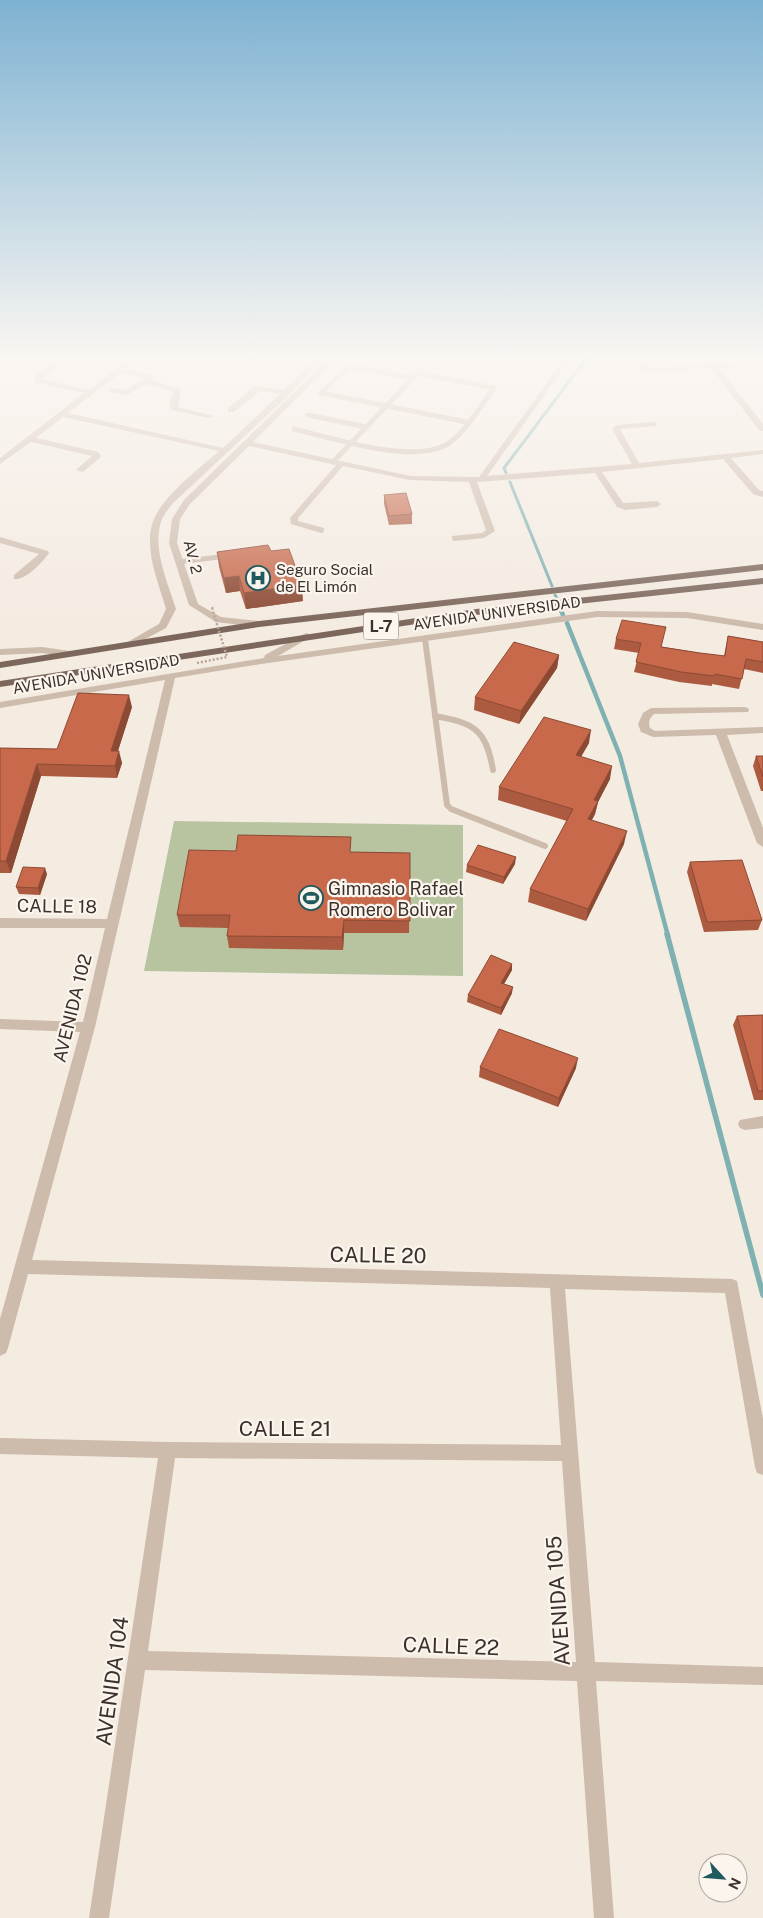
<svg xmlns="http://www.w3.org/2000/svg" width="763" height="1918" font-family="'Public Sans',sans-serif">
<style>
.green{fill:#b8c4a0}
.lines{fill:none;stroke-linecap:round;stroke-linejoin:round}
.stream-far2{stroke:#7fb0b2;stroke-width:3}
.stream-far1{stroke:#7fb0b2;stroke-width:4.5}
.stream{stroke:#7fb0b2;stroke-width:5.5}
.service-far1{stroke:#cdbbac;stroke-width:5}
.service{stroke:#cdbbac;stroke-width:6}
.minor{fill:#cdbbac;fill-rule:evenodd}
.primary{fill:#7d675c;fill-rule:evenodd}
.path-bridge-far1{stroke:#b9a596;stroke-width:2;stroke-dasharray:2 2;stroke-linecap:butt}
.path-bridge{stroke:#b9a596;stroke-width:2.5;stroke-dasharray:2 2;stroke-linecap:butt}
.wall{fill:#ac5a40}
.shaded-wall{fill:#8c4a34}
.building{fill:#c8694b;stroke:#8c4a34}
.labels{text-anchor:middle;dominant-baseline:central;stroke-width:4.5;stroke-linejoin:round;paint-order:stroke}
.far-street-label{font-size:15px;fill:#3b302b;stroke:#fbf5ee}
.far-poi-label{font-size:15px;fill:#3b302b;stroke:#fbf5ee;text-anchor:start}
.shield{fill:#fbf5ee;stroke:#756b66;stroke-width:1}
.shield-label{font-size:16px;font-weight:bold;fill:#3b302b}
.poi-label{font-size:18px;fill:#3b302b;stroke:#fbf5ee;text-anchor:start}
.street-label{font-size:18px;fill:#3b302b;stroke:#fbf5ee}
.near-street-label{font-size:21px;fill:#3b302b;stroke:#fbf5ee}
</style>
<rect width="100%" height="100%" fill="#f4ebe1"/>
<path class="green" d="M174,821L463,825V976L144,971Z"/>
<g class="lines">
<g class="stream-far2">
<path d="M506,473L504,468L586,359"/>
<path d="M510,482L552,586"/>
<path d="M555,595L557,599"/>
<path d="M560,607L561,609"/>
</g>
<g class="stream-far1">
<path d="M560,608L563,615"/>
<path d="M567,623L620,756L668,936"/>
</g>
<path class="stream" d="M667,934L763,1295"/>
<g class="service-far1">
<path d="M321,393L467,422"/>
<path d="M321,393L349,366L413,378"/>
<path d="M308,415L366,427"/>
<path d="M294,429C332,438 408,463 444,446C462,438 482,404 494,388L418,373"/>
<path d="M333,462L431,359"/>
<path d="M178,562L227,556"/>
</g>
<g class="service">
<path d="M425,639L447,805L451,809L545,846"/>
<path d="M435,716C474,723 486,729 493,770"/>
</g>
<g class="minor">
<path d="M59,359H67L42,379L89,390L129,359H136L124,369L152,375L153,377L150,380L181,389L178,407L213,416L209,418L171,410L169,403L174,392L146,384L127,395L109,392L108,390L112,388L126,390L144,378L120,373L68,413L223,448L280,394L260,391L234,412H228V408L255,386L284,390L315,359H323L289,395L173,503C169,508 165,513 162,519C151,546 168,583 176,609L166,628L134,645L131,646L126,643L159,624L166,609C159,584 146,555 151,529C155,501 198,470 219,451L63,417L36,438L98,452L101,456L100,458L83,472L76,470L92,456L31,442L0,464V458L84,393L35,382V375Z"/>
<path d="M244,359H258L273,363L269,365Z"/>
<path d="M328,359H336L253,442L410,476L479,477L564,359H570L487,476L632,464L612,429L617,425L653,422H656V426L620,429L639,463L763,450V454L731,458L759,490L763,491V497L753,494L723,459L602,472L623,503L657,501L661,504L657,507L625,510L617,507L595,473L477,482L495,531L484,538L455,541L452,540V536L482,533L486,530L469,482L410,480L343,466L298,518V521L324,528V532L321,533L291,524L290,518L336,465L249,446L190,504L180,519L177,543L198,604L221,617L259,621L264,624L259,627L216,622L189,605L169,543L172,519L184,500Z"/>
<path d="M634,359H641L651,368L708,364L706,362L710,360L715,364L763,361V365L719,368L763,424V431H760L711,368L650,372L642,370Z"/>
<path d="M0,537L48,551L49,553C43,562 25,581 14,579V575L39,554L0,543Z"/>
<path d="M597,611L687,612L763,624V630L687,618L597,617L261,664L175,678L95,1027L32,1260L732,1279L737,1281L763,1419V1475L757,1473L755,1467L725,1293L565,1289L595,1662L763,1667V1685L596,1681L614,1918H594L577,1681L145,1670L109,1918H89L158,1458L0,1454V1438L168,1442L561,1445L550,1288L28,1274L8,1348L6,1353L0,1356V1319L80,1032L0,1029V1019L83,1022L105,928H0V918L107,919L165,680L0,708V702L264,658L265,655L306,633L309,634V638L278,656ZM175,1458L562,1461L576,1662L148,1651Z"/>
<path d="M42,647L70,651L75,654L70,657L42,653L0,655V649Z"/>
<path d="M744,707L748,708L749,710L748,712L654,714C649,719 648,722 650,728L655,731L763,727V733L727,735L763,828V847L757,843L716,735L653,737L641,732L638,724L643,713L651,708Z"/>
<path d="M763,1116V1128L745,1130L740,1128L738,1124L740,1120Z"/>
</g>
<g class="primary">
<path d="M763,564V570L259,627L0,668V662L259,621Z"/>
<path d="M763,578V584L476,615L0,687V681L476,609Z"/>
</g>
<path class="path-bridge-far1" d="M212,607L213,609"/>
<path class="path-bridge" d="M197,663L227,657L212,608"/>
</g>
<g class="wall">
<path d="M384,495L412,514V524L389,525L384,504Z"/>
<path d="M271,551L303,601L246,609L240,591L226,593L219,567L217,552Z"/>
<path d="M728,636L763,642V673L744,669L739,689L712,684V686L679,682L634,672L639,653L614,649L616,639L700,653L724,656Z"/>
<path d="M559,655L557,668L519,724L474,710L475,697Z"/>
<path d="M132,707L118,751L122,763L117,778L41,776L11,873H0V748L57,749Z"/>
<path d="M589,743L581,757L610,779L598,802L595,814L592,820L624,844L586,921L528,902L530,889L567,821L498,800L499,787Z"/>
<path d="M756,756H763V791H761L753,766Z"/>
<path d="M351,852L410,853L409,933H344L343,950L229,948L227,936L229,928L180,927L177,915Z"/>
<path d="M690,862L762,920L758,930L704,932L687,872Z"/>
<path d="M515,864L503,884L466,872L467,865Z"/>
<path d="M47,874L40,895L19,894L16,887Z"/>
<path d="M512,964V970L504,984L512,993L501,1015L467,1002L468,995Z"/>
<path d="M763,1015V1100H754L733,1025L737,1016Z"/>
<path d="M480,1067L576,1068L558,1107L479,1077Z"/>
</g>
<g class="shaded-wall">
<path d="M239,576L240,591L226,593L224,578Z"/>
<path d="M302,585L303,601L246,609L244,593Z"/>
<path d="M559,655L557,668L519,724L521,711Z"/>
<path d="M129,695L132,707L114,763L111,751Z"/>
<path d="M591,730L589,743L574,768L576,755Z"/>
<path d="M119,751L122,763L117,778L115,766Z"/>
<path d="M37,764L41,776L11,873L6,861Z"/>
<path d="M612,766L610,779L598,802L595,814L585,832L588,819L594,800Z"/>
<path d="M627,831L624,844L586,921L588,909Z"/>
<path d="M516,857L515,864L503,884L504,877Z"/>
<path d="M45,868L47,874L40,895L38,888Z"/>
<path d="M344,920V933L343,950L342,937Z"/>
<path d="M512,964V970L501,989V983Z"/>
<path d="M513,987L512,993L501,1015V1008Z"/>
<path d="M578,1058L576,1068L558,1107L559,1098Z"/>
</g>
<g class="building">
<path d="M406,493L412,514L389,516L384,495Z"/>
<path d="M268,545L271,551L289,549L302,585L244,593L239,576L224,578L217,552Z"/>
<path d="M622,620L666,627L661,647L700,653L725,656L728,636L763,642V662L746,659L742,679L715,674L714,676L681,672L636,662L641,643L616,639Z"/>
<path d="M514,642L559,655L521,711L475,697Z"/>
<path d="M78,693L129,695L111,751H119L115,766L37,764L6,861H0V748L57,749Z"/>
<path d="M544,717L591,730L576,755L612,766L594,800L598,801L588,819L627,831L588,909L530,889L573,809L499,787Z"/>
<path d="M756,756H763V777Z"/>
<path d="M238,835L351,837L350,852L410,853V921L344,920L342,937L227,936L230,915H177L189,850L236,851Z"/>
<path d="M478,845L516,857L504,877L467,865Z"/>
<path d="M742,860L762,920L707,922L690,862Z"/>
<path d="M23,867L45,868L38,888L16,887Z"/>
<path d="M491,955L512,964L501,983L513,987L501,1008L468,995Z"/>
<path d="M763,1015V1091H758L737,1016Z"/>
<path d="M499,1029L578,1058L559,1098L480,1067Z"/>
</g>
<linearGradient id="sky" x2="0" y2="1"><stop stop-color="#7eb2d2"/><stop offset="0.57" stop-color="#faf6f2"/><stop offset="1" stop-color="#faf6f2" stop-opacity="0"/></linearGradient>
<rect width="763" height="627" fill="url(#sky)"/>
<defs>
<symbol id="hospital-ring" viewBox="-11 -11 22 22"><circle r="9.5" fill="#fbf5ee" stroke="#1f5a5e" stroke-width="1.5"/><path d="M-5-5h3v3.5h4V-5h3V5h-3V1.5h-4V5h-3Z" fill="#1f5a5e"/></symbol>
<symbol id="stadium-ring" viewBox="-11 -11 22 22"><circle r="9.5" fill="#fbf5ee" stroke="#1f5a5e" stroke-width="1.5"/><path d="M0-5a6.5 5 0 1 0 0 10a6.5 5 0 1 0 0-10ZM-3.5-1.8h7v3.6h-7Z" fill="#1f5a5e"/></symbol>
</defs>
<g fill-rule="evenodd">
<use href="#hospital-ring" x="244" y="564" width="28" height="28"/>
<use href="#stadium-ring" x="297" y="884" width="28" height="28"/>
</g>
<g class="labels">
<g class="far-street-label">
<text transform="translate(193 557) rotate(76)">AV. 2</text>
<text transform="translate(497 613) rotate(-8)">AVENIDA UNIVERSIDAD</text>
<text transform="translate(96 674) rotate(-10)">AVENIDA UNIVERSIDAD</text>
</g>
<g class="far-poi-label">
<text x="276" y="569">Seguro Social<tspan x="276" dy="17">de El Limón</tspan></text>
</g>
<rect class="shield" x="363.5" y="612.5" width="35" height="27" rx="4"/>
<g class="shield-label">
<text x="381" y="626">L-7</text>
</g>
<g class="poi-label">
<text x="328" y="888">Gimnasio Rafael<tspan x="328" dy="21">Romero Bolivar</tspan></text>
</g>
<g class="street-label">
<text transform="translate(57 906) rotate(1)">CALLE 18</text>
<text transform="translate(72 1008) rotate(-76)">AVENIDA 102</text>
</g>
<g class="near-street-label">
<text transform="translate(378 1255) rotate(1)">CALLE 20</text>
<text x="285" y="1428">CALLE 21</text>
<text transform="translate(558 1601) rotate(-94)">AVENIDA 105</text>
<text transform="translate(451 1646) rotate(2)">CALLE 22</text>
<text transform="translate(112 1681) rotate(-82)">AVENIDA 104</text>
</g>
</g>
<g transform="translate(723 1878) rotate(116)"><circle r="24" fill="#fbf5ee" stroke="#aea6a0"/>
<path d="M0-4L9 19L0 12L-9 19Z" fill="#1f5a5e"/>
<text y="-8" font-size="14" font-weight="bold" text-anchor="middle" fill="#3b302b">N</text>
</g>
</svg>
